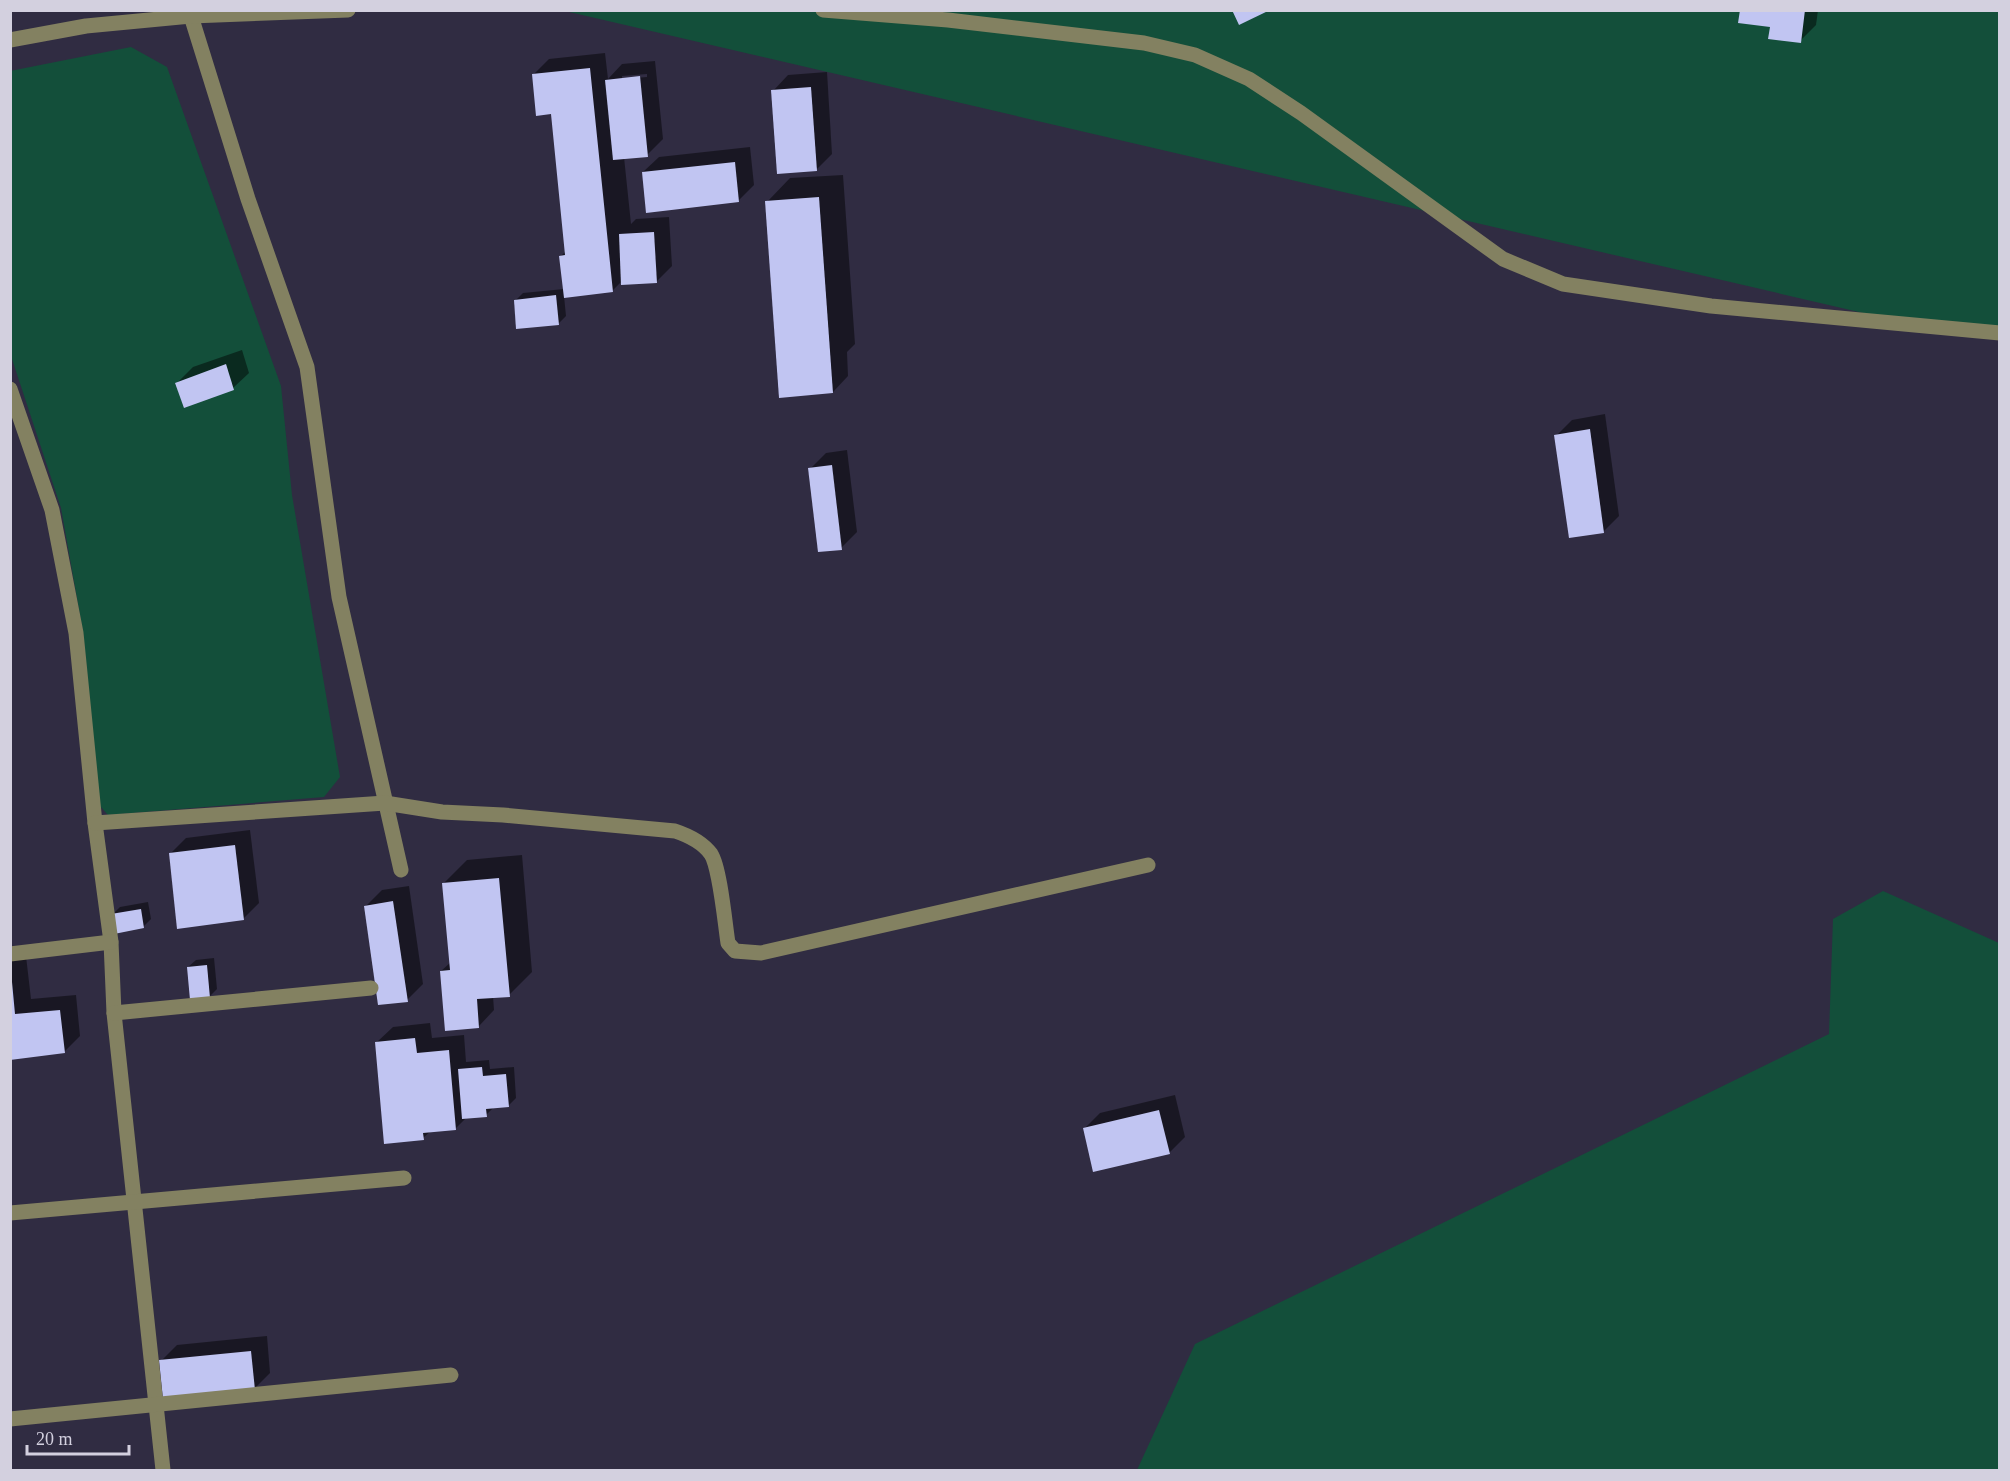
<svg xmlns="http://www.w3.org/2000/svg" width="2010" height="1481" font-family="'Times New Roman',serif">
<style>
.green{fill:#134f3a}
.shadow{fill:#0007;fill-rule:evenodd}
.building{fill:#c1c5f2}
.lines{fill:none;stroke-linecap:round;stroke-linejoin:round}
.minor{stroke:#838161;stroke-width:15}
</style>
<rect width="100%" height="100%" fill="#302c42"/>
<g class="green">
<path d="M565,11H1999V339L1915,325Z"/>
<path d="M131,47L167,67L281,386L292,495L340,777L324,797L108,815L100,806L83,632L61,508L11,356L10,71Z"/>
<path d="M1883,891L1999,943V1470H1137L1195,1344L1829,1034L1833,919Z"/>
</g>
<g class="shadow">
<path d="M1741,10H1818L1816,25L1800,41Z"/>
<path d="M605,53L608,79L622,64L655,61L663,139L647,155L624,157L631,224L636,219L669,217L672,266L656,282L623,280L612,291L564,296L566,316L559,323L515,301L523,293L564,289L561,256L566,251L553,115L533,75L549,59ZM647,74V77L622,79V76Z"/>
<path d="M827,72L832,154L817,169L773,91L788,75Z"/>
<path d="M750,147L754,185L738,201L643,172L659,157Z"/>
<path d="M843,175L855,344L847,352L848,376L833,392L767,202L790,178Z"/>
<path d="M242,350L249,373L233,388L177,383L193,367Z"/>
<path d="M1605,414L1619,516L1604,531L1556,436L1572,420Z"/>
<path d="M847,450L857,532L841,548L810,469L826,453Z"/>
<path d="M250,830L259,903L243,919L170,854L186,838Z"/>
<path d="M522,855L532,972L509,995L493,996L494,1010L479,1026L441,971L451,962L444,883L467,860Z"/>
<path d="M409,886L423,984L407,1000L366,906L382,890Z"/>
<path d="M148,902L151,919L144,926L112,915L120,907Z"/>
<path d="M26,956L31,999L76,995L80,1036L64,1052L10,1058V958Z"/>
<path d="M214,958L217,989L210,996L188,967L196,960Z"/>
<path d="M430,1023L432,1038L464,1035L466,1062L489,1060L490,1069L514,1067L516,1098L509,1105L493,1108L486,1115L467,1117L455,1129L431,1131L423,1138L377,1042L393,1027Z"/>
<path d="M1175,1095L1185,1137L1169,1153L1084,1129L1100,1113Z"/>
<path d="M267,1336L270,1373L254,1389L161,1361L177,1345Z"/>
</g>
<g class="building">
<path d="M1232,10H1270L1239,25Z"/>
<path d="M1740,10H1805L1801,43L1768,39L1770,27L1738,23Z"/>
<path d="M590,68L613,292L564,298L559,256L565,255L551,114L536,116L532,74Z"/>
<path d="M640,76L648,157L613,160L605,80Z"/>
<path d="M811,87L817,171L777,174L771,90Z"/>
<path d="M735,162L739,202L646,213L642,172Z"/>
<path d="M819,197L833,393L779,398L765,201Z"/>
<path d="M654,232L657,283L621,285L619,234Z"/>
<path d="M556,295L559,325L516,329L514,300Z"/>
<path d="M226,364L234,390L184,408L175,383Z"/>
<path d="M1590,429L1604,533L1569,538L1554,435Z"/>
<path d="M832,465L842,550L818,552L808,468Z"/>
<path d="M235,845L244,920L177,929L169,853Z"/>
<path d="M499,878L510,997L477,999L479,1028L445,1031L440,971L450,970L442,883Z"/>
<path d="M393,901L408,1002L378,1005L364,906Z"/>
<path d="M141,909L144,928L114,934L111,914Z"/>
<path d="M207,965L210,998L190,1000L187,967Z"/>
<path d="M12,982L15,1014L60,1010L65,1053L10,1060V983Z"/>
<path d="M415,1038L417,1053L449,1050L456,1130L423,1133L424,1140L384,1144L375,1042Z"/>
<path d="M482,1067L483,1076L506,1074L509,1107L486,1109L487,1117L462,1119L458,1069Z"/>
<path d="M1159,1110L1170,1154L1093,1172L1083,1128Z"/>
<path d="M251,1351L255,1390L163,1399L159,1360Z"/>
</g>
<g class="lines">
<g class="minor">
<path d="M823,10L948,20L1144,43L1195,55L1249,79L1301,113L1503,259L1563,284L1711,306L2000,333"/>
<path d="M191,16L248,199L307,367L339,597L401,870"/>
<path d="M10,40L86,26L191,16L348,10"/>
<path d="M10,389L52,510L76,633L95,823L111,942L114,1013L163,1470"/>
<path d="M95,823L385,803L442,812L503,815L675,831C687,835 703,843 711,854C720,868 725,924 728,943L735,951L761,953L1148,865"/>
<path d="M10,954L111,942"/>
<path d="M114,1013L371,988"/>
<path d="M10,1213L404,1178"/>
<path d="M10,1419L451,1375"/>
</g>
</g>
<rect width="2010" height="1481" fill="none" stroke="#d3d0df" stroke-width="24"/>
<path d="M27 1445v9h102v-9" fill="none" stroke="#d3d0df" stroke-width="3"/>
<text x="36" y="1445" font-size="18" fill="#d3d0df" stroke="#302c42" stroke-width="4.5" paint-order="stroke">20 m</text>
</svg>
